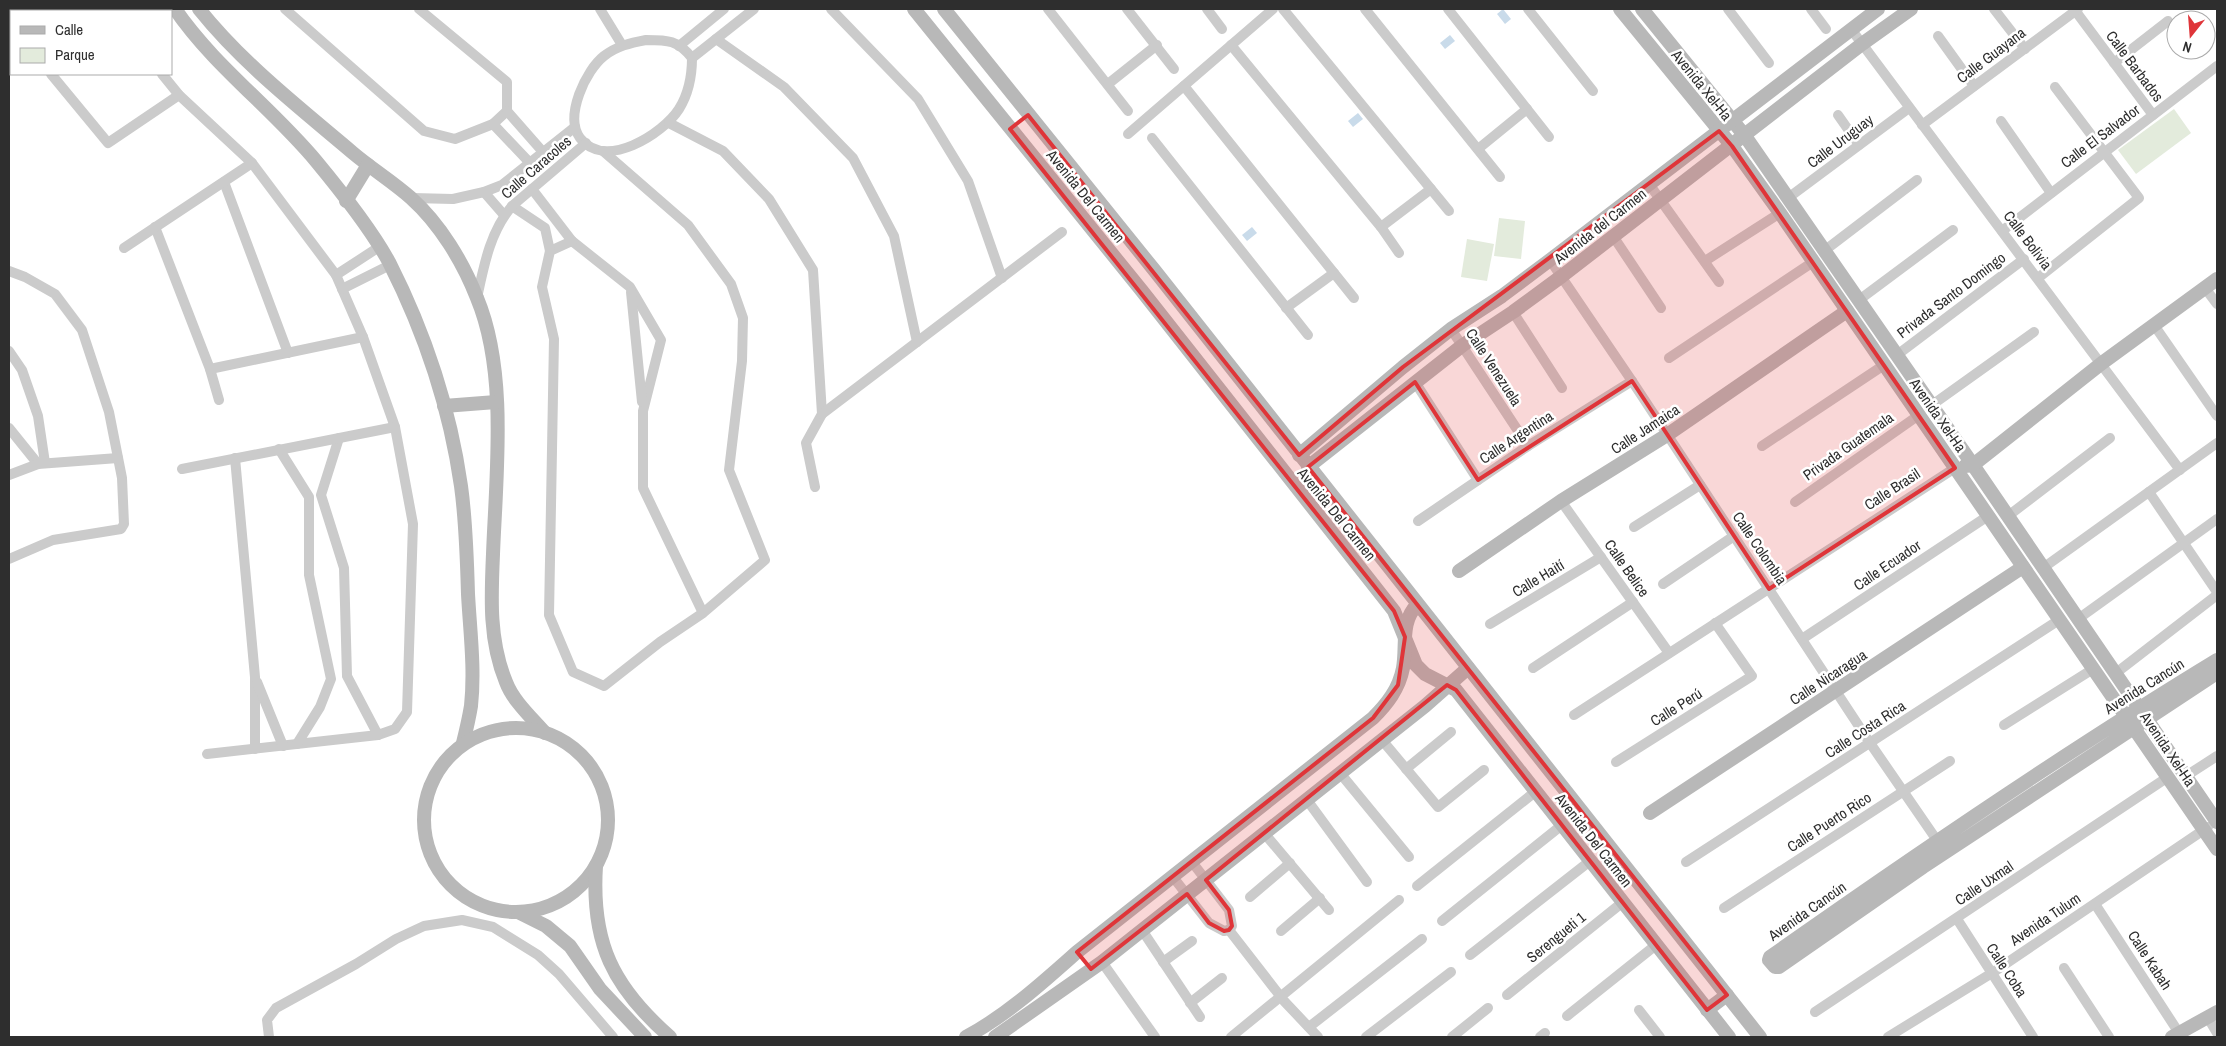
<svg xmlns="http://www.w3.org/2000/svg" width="2226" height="1046" font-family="'Archivo Narrow',sans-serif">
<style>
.green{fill:#e3ebdc}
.water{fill:#c9dbea}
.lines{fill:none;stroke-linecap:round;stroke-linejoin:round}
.street{stroke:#cbcbcb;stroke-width:10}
.secondary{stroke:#b8b8b8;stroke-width:14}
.marked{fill:#df3539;fill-opacity:0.2;stroke:#df3539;stroke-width:4;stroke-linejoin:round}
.labels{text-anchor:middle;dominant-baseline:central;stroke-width:5;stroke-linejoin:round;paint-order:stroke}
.street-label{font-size:15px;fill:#2e2e2e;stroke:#fff}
</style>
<rect width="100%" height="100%" fill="#fff"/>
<g class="green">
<path d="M2174,109L2191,133L2136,174L2118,150Z"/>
<path d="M1499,218L1525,221L1521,259L1494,256Z"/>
<path d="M1467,239L1494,244L1487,281L1461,277Z"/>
</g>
<g class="water">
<path d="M1503,9L1511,19L1505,24L1497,14Z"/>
<path d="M1450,35L1455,41L1445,49L1440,43Z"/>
<path d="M1358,113L1363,119L1353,127L1348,121Z"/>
<path d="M1252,227L1257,233L1247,241L1242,235Z"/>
</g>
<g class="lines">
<g class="street">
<path d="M115,9L116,11"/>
<path d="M285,9L424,131L455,139L493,124L507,111V82L419,9"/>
<path d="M600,9L622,45"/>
<path d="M831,9L918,99L968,181L1002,278"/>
<path d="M1048,9L1128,111"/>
<path d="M1127,9L1174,69"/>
<path d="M1207,9L1222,29"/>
<path d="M1283,9L1449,211"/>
<path d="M1365,9L1500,177"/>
<path d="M1448,9L1549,137"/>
<path d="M1528,9L1593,91"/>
<path d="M1728,9L1769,63"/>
<path d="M1811,9L1826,29"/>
<path d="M1994,9L2025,49"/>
<path d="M2074,9L2153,115"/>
<path d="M29,11L31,9"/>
<path d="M1851,29L2180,470"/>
<path d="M1938,36L1974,86"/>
<path d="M716,39L784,87L853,158L894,236L917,342"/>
<path d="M646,40C668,40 678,40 692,58C692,76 689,93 679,109C663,134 605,171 580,138C564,116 586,70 604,56C617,46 630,43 646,40Z"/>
<path d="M1231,45L1381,227L1399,253"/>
<path d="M679,46L724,9"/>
<path d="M692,58L754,9"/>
<path d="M2114,63L2168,21"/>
<path d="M51,74L108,143L179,95"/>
<path d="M162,74L179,95L252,163L336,275L363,337L395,427L413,524L407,712L395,729L378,735L207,754"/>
<path d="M1108,84L1157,45"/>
<path d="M1184,86L1354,298"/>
<path d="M507,111L543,152"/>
<path d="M1838,115L1859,145"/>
<path d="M2001,121L2051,193"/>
<path d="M669,123L723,151L769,199L813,270L822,414L806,443L815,487"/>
<path d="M493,124L530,163"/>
<path d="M1922,125L2078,9"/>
<path d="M1128,134L1273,9"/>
<path d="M1152,138L1308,335"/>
<path d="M1478,149L1527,109"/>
<path d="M603,151L688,225L731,284L743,318L742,361L729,470L765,560L703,613L660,642L604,686L573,672L549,615L554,339L542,287L550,251L572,241L630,287L661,340L643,411V488L703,613"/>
<path d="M224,182L288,353"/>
<path d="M1649,184L1719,282"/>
<path d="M532,189L572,241"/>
<path d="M484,192L504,215"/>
<path d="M412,198L453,199L484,192L502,185L575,127"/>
<path d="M1788,198L1909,108"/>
<path d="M512,206L545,228L550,251"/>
<path d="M155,227L210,369L219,400"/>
<path d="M1381,227L1431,189"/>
<path d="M2002,231L2217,66"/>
<path d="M1613,236L1661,308"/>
<path d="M124,248L252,163"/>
<path d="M1824,251L1917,180"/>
<path d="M1550,260L1632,381L1870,743L1945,852"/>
<path d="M1705,261L1780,213"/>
<path d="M9,271L25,277L55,294L82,330L109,412L122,478L124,524L121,529L53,540L9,559"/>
<path d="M336,275L379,247"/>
<path d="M2038,278L2139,198L2055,87"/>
<path d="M2205,288L2217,304"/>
<path d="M342,289L390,265"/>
<path d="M631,292L642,402"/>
<path d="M477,298C484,265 490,232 512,206L586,143"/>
<path d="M1859,300L1953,230"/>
<path d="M1286,308L1334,273"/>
<path d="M1513,312L1562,388"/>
<path d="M2154,325L2217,416"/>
<path d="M1451,329L1528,446"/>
<path d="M9,351L22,370L38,416L45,463"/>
<path d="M1897,355L2024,259"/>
<path d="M1669,358L1813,262"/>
<path d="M210,369L363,337"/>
<path d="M1415,382L1478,480"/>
<path d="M1932,405L2034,332"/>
<path d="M822,414L1062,232"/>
<path d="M9,428L38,464"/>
<path d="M339,438L321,495L344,568L347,676L378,735"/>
<path d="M1762,446L1884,365"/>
<path d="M279,449L309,497V575L331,679L320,707L297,744"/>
<path d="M235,458L255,677V749"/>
<path d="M182,469L395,427"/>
<path d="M9,475L38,464L118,458"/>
<path d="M2149,492L2217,592"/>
<path d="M1561,501L1669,653"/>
<path d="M1795,502L1919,415"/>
<path d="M2008,516L2110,438"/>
<path d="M1418,521L1528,446L1632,381"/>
<path d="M1634,527L1700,485"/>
<path d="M2043,568L2217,443"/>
<path d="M1663,584L1734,536"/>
<path d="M2078,619L2217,519"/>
<path d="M1490,624L1601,557"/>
<path d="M1802,639L1988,516"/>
<path d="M1533,668L1633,602"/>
<path d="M2116,673L2217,595"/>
<path d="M257,682L283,746"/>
<path d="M1574,715L1955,468"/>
<path d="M2004,725L2093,669"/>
<path d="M1382,740L1438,807L1484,770"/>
<path d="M1616,762L1752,676L1715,623"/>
<path d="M1406,769L1451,732"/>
<path d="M1340,773L1409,857"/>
<path d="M2186,776L2217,756"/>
<path d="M1307,800L1367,882"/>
<path d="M1264,833L1329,910"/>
<path d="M1192,862L1229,910L1232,926L1229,930"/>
<path d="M1686,862L2059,620"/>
<path d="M1173,877L1209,923L1224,931L1229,930"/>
<path d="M1417,886L1535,792"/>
<path d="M1250,897L1290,863"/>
<path d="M2095,904L2179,1033"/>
<path d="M1724,908L1950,761"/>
<path d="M1957,919L2033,1037"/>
<path d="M1442,921L1562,825"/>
<path d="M1142,930L1200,1017"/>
<path d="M1229,930L1284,1001L1318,1037"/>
<path d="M1281,931L1320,898"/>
<path d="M1470,955L1590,861"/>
<path d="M1102,962L1155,1037"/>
<path d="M1163,962L1192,941"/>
<path d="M2064,968L2109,1037"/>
<path d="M1507,995L1623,902"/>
<path d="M1190,1003L1222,978"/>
<path d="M1639,1010L1660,1037"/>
<path d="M1815,1012L2168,777"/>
<path d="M1567,1016L1656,945"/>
<path d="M2208,1018L2217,1033"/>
<path d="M1309,1027L1422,939"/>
<path d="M269,1037L267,1020L276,1008L356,964L396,939L424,926L462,920L493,927L538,955L559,974L613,1037"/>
<path d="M1231,1037L1399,900"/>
<path d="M1366,1037L1451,972"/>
<path d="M1452,1037L1488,1008"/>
<path d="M1540,1037L1545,1033"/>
<path d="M1888,1037L1992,973L2208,827"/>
</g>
<g class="secondary">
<path d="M175,9C214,66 272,108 316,161C340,190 371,229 389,262C424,331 450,409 461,486C466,522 467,558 468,594C470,631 475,669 471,706C469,718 466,731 463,743"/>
<path d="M199,9C243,64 300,108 353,153C372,169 393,182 411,198C440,224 463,262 477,298C508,372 496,475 493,554C491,598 489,641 506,682C513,701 532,718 545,733"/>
<path d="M914,9L1142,291L1394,611L1416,665L1425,674L1456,690L1729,1037"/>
<path d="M944,9L1155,271L1760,1037"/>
<path d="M1620,9L1732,146L1780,213L2217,849"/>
<path d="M1642,9L1745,136L1973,465L2217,822"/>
<path d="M346,201L368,165"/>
<path d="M444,406L496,402"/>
<path d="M1299,455L1403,367L1451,329L1502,296L1550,260L1878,9"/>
<path d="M1965,466L1973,465L2102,363L2217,279"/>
<path d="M1308,467L1463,345L1513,312L1562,276L1862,44L1911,9"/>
<path d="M1459,571L1561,501L1667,435L1847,311"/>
<path d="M2217,660C2064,753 1916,854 1770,957L1769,960L1775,967H1779L1923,867L2217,673"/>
<circle cx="516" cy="820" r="92"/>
<path d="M1650,813L2023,567"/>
<path d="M596,866C591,943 613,987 670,1037"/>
<path d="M518,912L546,926L570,946L600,989L645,1037"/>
<path d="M1707,1010L1727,995"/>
<path d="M966,1037C1007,1015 1042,983 1077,952L1373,718C1387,704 1399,689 1403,668C1407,646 1400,622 1417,605"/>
<path d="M995,1037L1102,962L1425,706L1468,668"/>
<path d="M2172,1037L2217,1012"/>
</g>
</g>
<path class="marked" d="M1028,115L1299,455L1403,367L1719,131L1732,146L1955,468L1769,589L1632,381L1478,480L1415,382L1308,467L1727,995L1707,1010L1456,690L1447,685L1206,880L1229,910L1232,926L1229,930L1224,931L1209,923L1187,894L1091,969L1077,952L1373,718L1398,685L1405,637L1394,611L1010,129Z"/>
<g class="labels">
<g class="street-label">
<text transform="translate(1991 55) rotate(-37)">Calle Guayana</text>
<text transform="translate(2135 66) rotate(53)">Calle Barbados</text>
<text transform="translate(1702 85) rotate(51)">Avenida Xel-Ha</text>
<text transform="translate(2100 136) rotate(-37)">Calle El Salvador</text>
<text transform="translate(1840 141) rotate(-37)">Calle Uruguay</text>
<text transform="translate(536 167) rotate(-41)">Calle Caracoles</text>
<text transform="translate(1086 196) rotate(51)">Avenida Del Carmen</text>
<text transform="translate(1600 226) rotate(-38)">Avenida del Carmen</text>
<text transform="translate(2028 240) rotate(53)">Calle Bolivia</text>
<text transform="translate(1951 295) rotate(-37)">Privada Santo Domingo</text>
<text transform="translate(1494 367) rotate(57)">Calle Venezuela</text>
<text transform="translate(1938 415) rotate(55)">Avenida Xel-Ha</text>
<text transform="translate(1645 429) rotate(-33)">Calle Jamaica</text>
<text transform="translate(1516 437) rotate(-33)">Calle Argentina</text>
<text transform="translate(1848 446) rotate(-35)">Privada Guatemala</text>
<text transform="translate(1892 489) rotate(-33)">Calle Brasil</text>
<text transform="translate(1337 514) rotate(51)">Avenida Del Carmen</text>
<text transform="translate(1760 548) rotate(56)">Calle Colombia</text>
<text transform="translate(1887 565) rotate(-34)">Calle Ecuador</text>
<text transform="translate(1627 568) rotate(55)">Calle Belice</text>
<text transform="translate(1538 578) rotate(-31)">Calle Haití</text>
<text transform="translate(1828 677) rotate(-33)">Calle Nicaragua</text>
<text transform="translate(2144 686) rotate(-32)">Avenida Cancún</text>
<text transform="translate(1676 707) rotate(-32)">Calle Perú</text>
<text transform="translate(1865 729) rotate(-33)">Calle Costa Rica</text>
<text transform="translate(2168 749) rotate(56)">Avenida Xel-Ha</text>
<text transform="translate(1829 822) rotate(-33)">Calle Puerto Rico</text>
<text transform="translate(1594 840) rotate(52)">Avenida Del Carmen</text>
<text transform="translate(1984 883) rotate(-34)">Calle Uxmal</text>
<text transform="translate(1807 911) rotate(-35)">Avenida Cancún</text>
<text transform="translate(2045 919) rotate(-34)">Avenida Tulum</text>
<text transform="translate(1556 937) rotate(-39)">Serengueti 1</text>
<text transform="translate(2150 960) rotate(57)">Calle Kabah</text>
<text transform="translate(2007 970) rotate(57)">Calle Coba</text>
</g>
</g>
<rect width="2226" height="1046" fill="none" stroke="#2e2e2e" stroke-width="20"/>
<rect x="10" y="10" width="162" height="65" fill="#ffffff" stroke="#ababab"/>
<rect x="20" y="26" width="25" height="8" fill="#b8b8b8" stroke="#ababab"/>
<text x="55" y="35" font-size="15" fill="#2e2e2e">Calle</text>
<rect x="20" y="48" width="25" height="15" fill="#e3ebdc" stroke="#ababab"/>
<text x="55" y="60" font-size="15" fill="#2e2e2e">Parque</text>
<g transform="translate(2191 35) rotate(197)"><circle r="24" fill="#ffffff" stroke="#ababab"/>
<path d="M0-4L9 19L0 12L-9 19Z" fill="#df3539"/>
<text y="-8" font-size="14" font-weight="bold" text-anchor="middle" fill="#2e2e2e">N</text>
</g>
</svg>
